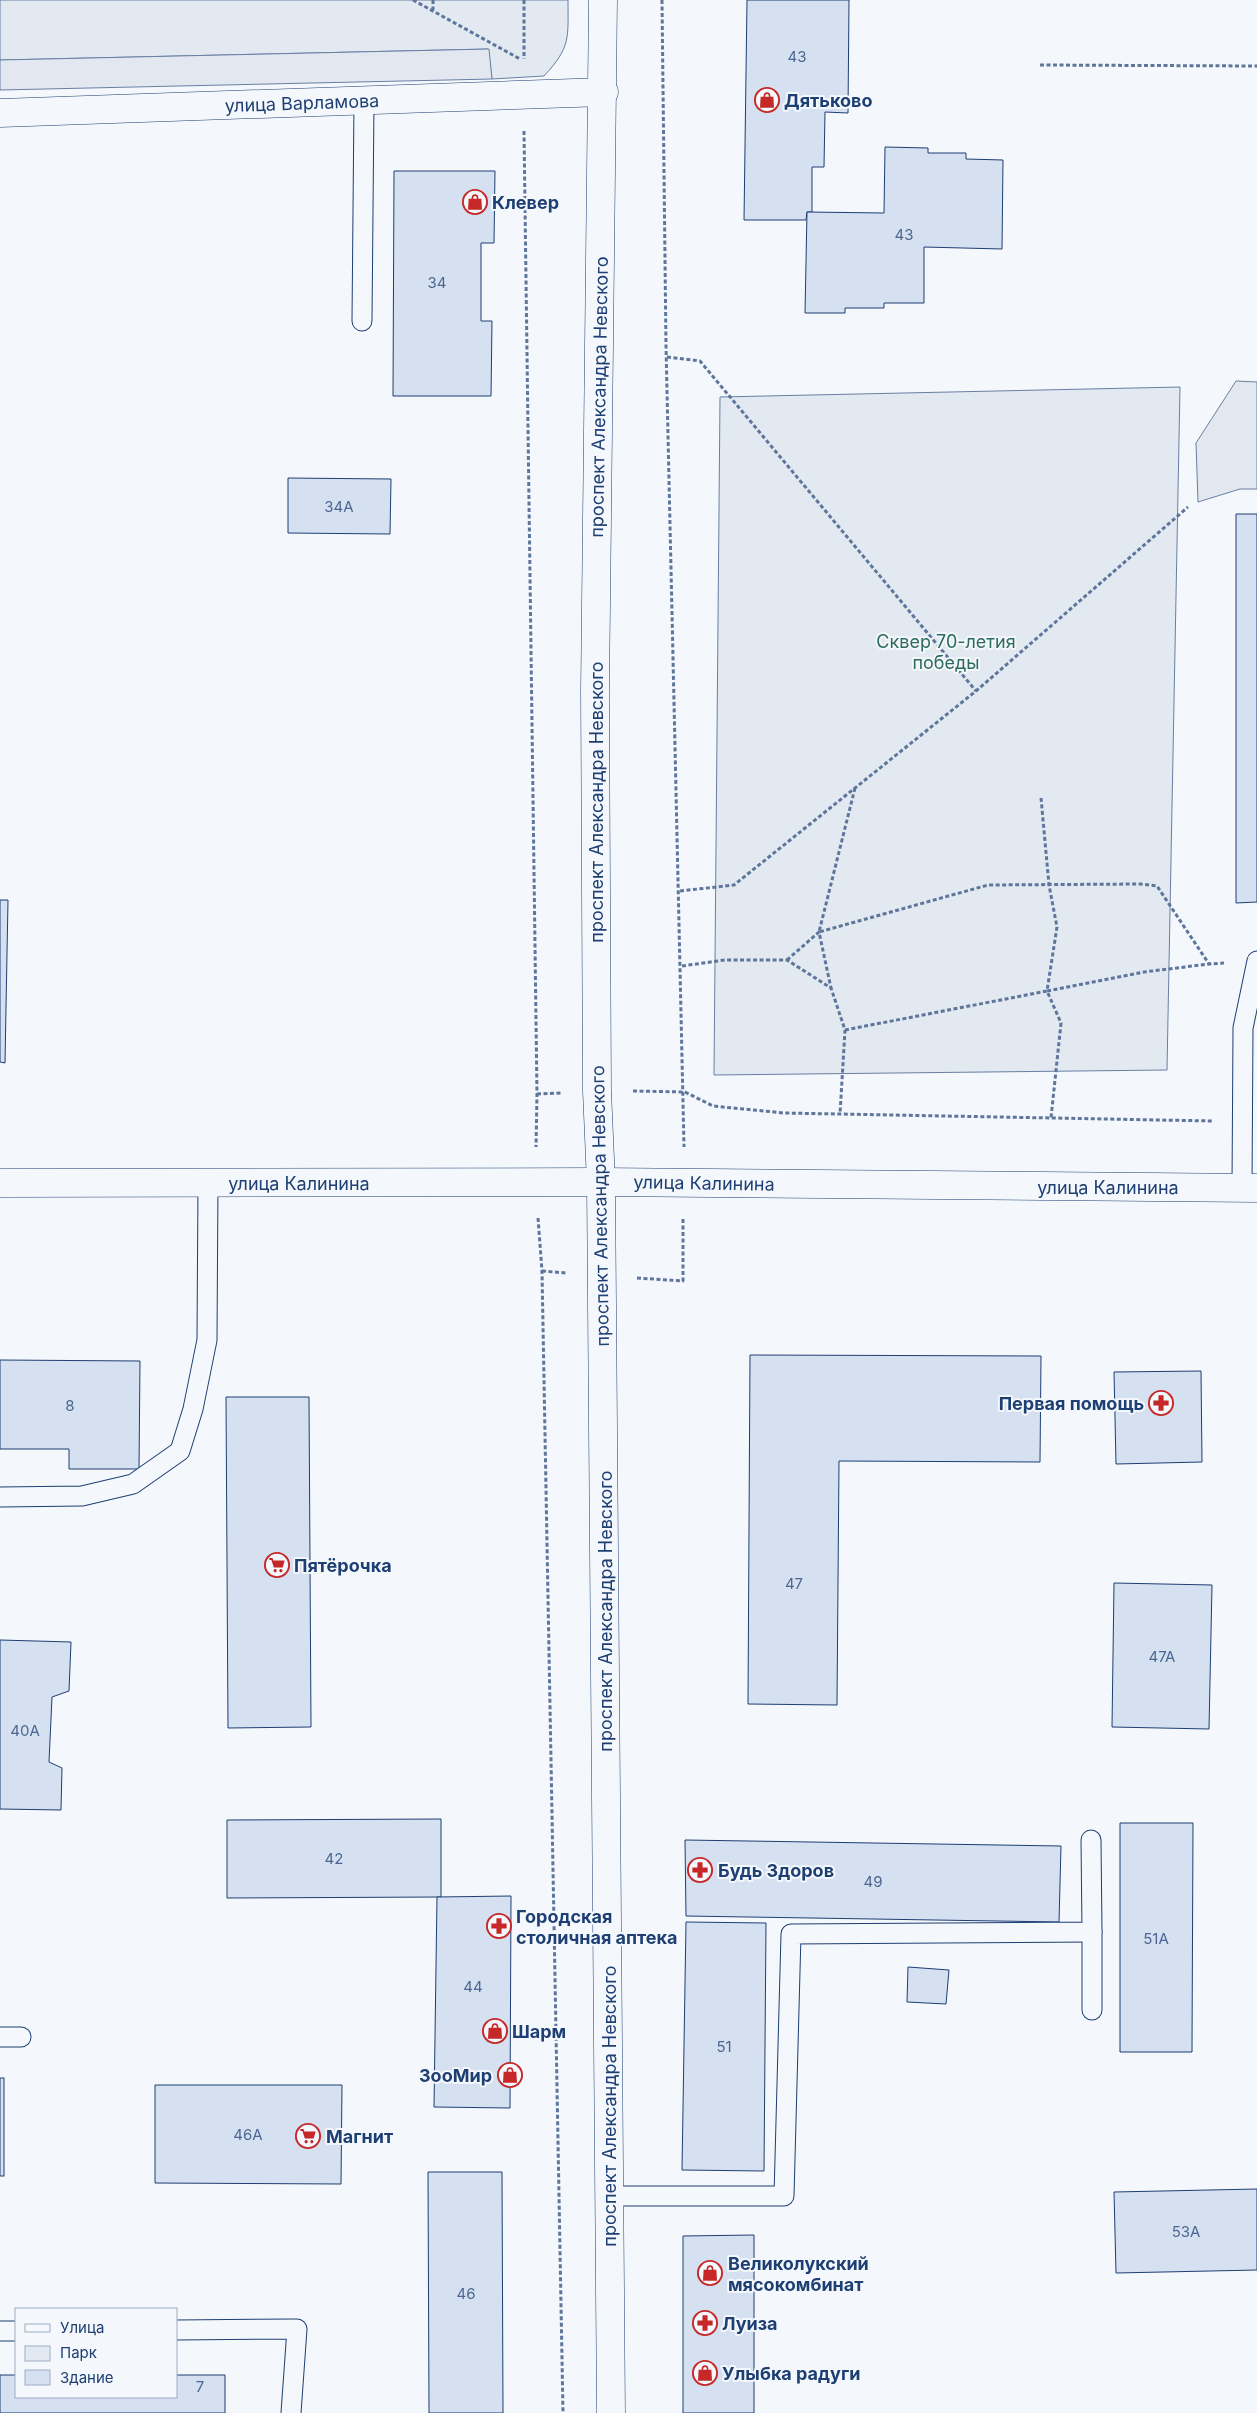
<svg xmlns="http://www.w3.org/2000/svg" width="1257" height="2413" font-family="Inter,sans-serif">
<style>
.green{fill:#e3e9f0;stroke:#687fa3}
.parking{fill:#e3e8f0;stroke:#687fa3}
.building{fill:#d5e0f0;stroke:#1d3f73}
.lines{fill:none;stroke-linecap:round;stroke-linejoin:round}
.lane-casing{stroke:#1d3f73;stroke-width:21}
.street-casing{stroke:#1d3f73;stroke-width:29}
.secondary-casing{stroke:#1d3f73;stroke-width:29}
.path{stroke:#5e769c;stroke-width:3;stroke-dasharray:4 2.5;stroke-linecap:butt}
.lane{stroke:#f4f7fb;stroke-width:19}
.street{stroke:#f4f7fb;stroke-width:28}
.secondary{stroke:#f4f7fb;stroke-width:28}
.labels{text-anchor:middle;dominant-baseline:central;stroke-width:4;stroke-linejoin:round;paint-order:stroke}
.number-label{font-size:15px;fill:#4b6792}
.poi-label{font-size:18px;font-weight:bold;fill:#1d3f73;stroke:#f4f7fb;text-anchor:start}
.street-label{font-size:18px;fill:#1d3f73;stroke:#f4f7fb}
.park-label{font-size:18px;fill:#2c6c60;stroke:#f4f7fb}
</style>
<rect width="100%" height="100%" fill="#f4f7fb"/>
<g class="green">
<path d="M0,0H568C568,38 571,47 544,76L492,79L488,49L0,60Z"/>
<path d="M1180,387L1167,1070L714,1075L720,397Z"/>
</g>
<g class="parking">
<path d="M489,49L492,79L0,90V60Z"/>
<path d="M1236,381L1257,382V489H1240L1198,502L1196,443Z"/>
</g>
<g class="building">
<path d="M747,0H849L848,113L825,112L824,167H812V212H807L806,220H744Z"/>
<path d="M885,147L928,148V153H966V159L1003,160L1002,249L924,247V303H884V308H845V313H805L807,212L884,213Z"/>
<path d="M394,171H495L494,243H481V321H492L491,396H393Z"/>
<path d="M288,478L391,479L390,534L288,533Z"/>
<path d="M1236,514H1257V902L1236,903Z"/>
<path d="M0,900H8L5,1063L0,1062Z"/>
<path d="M750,1355L1041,1356L1040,1462L839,1461L837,1705L748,1704Z"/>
<path d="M0,1360L140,1361L139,1469H69V1449H0Z"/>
<path d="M1201,1371L1202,1462L1116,1464L1114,1372Z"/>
<path d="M226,1397H309L311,1727L228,1728Z"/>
<path d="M1114,1583L1212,1585L1209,1729L1112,1727Z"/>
<path d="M0,1640L71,1642L69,1691L52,1697L49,1762L62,1768L61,1810L0,1809Z"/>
<path d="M441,1819V1897L227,1898V1820Z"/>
<path d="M1120,1823H1193L1192,2052H1120Z"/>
<path d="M685,1840L1061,1846L1059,1922L686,1916Z"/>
<path d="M511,1896L510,2108L434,2107L437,1897Z"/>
<path d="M686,1922L766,1923L764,2171L682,2170Z"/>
<path d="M908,1967L949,1970L946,2004L907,2002Z"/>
<rect x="0" y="2078" width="4" height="98"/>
<path d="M155,2085H342L341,2184L155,2183Z"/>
<path d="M428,2172H502L503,2413H429Z"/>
<path d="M1257,2189V2270L1116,2273L1114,2192Z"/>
<path d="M754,2235V2413H683V2236Z"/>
<path d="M0,2375H16V2397H176V2375H225V2413H0Z"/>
</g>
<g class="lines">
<defs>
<g id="lane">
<path d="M362,321L364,101"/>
<path d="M1242,1187L1243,1028L1257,961"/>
<path d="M0,1497L82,1496L133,1484L180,1451L193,1409L207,1340L208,1183"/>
<path d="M1092,1932V2010"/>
<path d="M0,2037H21"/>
<path d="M609,2196H784L791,1934L1092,1932L1091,1840"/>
<path d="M176,2330L297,2329L291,2413"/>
<path d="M0,2331H16"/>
</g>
<g id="street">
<path d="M0,113L604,92"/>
<path d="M0,1183L601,1182"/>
</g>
<g id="secondary">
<path d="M603,0L595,691L597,1091L601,1182L611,2413"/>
<path d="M601,1182L1257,1188"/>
</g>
</defs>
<use href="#lane" class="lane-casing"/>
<use href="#street" class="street-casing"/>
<use href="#secondary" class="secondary-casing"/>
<g class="path">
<path d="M413,0L520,59"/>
<path d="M433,0V10"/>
<path d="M524,0V59"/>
<path d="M662,0L666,346L684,1147"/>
<path d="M1040,65L1257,66"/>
<path d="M524,131L537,1094L536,1147"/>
<path d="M667,357L700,361L976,691"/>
<path d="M855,788L819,932L988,885L1140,884L1157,886L1209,964L1224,963"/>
<path d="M1041,798L1049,885L1057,927L1047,991L1144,972L1209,964"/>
<path d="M680,891L734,885L976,691L1188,507"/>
<path d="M787,960L819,932L831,988"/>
<path d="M682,966L725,960H787L831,988L845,1030L840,1114"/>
<path d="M845,1030L1047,991L1061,1023L1051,1118"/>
<path d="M633,1091L685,1092L713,1106L784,1113L1213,1121"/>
<path d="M537,1094L562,1093"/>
<path d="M538,1218L542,1271L563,2413"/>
<path d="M542,1271L566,1273"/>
<path d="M637,1278L683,1281V1218"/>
</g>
<use href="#lane" class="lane"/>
<use href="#street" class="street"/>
<use href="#secondary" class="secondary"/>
</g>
<defs>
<symbol id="shop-ring" viewBox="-11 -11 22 22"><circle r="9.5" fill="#f4f7fb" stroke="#c62828" stroke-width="1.5"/><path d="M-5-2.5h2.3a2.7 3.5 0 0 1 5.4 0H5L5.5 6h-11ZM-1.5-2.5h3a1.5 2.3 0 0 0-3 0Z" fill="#c62828"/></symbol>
<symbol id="pharmacy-ring" viewBox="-11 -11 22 22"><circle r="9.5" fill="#f4f7fb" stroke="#c62828" stroke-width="1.5"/><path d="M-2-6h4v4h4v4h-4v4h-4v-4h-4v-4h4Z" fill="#c62828"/></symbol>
<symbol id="supermarket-ring" viewBox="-11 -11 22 22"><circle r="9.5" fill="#f4f7fb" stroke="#c62828" stroke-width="1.5"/><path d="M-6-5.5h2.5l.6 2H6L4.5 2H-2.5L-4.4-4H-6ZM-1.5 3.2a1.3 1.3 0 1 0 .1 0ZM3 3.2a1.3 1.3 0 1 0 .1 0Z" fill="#c62828"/></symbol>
</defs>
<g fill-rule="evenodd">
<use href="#shop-ring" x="753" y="86" width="28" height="28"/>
<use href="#shop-ring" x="461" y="188" width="28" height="28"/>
<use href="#pharmacy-ring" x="1147" y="1389" width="28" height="28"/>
<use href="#supermarket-ring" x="263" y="1551" width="28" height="28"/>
<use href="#pharmacy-ring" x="686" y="1856" width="28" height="28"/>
<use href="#pharmacy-ring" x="485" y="1912" width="28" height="28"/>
<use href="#shop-ring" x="481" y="2017" width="28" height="28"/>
<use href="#shop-ring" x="496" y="2061" width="28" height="28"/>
<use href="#supermarket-ring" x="294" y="2122" width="28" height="28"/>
<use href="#shop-ring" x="696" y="2259" width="28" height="28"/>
<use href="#pharmacy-ring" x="691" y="2309" width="28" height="28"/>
<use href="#shop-ring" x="691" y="2359" width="28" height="28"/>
</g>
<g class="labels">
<g class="number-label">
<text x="797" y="56">43</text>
<text x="904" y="234">43</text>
<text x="437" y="282">34</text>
<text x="339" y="506">34А</text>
<text x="70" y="1405">8</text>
<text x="794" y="1583">47</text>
<text x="1162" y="1656">47А</text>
<text x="25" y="1730">40А</text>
<text x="334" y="1858">42</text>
<text x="873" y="1881">49</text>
<text x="1156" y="1938">51А</text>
<text x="473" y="1986">44</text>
<text x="724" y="2046">51</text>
<text x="248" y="2134">46А</text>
<text x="1186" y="2231">53А</text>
<text x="466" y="2293">46</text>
<text x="200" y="2386">7</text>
</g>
<g class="poi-label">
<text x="784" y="100">Дятьково</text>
<text x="492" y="202">Клевер</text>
<text x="1144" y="1403" text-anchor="end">Первая помощь</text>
<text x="294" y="1565">Пятёрочка</text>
<text x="718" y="1870">Будь Здоров</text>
<text x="516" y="1916">Городская<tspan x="516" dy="21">столичная аптека</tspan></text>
<text x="512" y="2031">Шарм</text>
<text x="492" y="2075" text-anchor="end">ЗооМир</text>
<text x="326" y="2136">Магнит</text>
<text x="728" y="2263">Великолукский<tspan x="728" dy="21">мясокомбинат</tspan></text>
<text x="722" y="2323">Луиза</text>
<text x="722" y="2373">Улыбка радуги</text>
</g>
<g class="street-label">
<text transform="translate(302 103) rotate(-2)">улица Варламова</text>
<text transform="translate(599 397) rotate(-89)">проспект Александра Невского</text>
<text transform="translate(596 802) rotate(-90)">проспект Александра Невского</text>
<text x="299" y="1183">улица Калинина</text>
<text transform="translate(704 1183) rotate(1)">улица Калинина</text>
<text x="1108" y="1187">улица Калинина</text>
<text transform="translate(600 1206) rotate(-91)">проспект Александра Невского</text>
<text transform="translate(605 1611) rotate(-90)">проспект Александра Невского</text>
<text transform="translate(609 2106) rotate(-90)">проспект Александра Невского</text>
</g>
<g class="park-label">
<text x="946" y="641">Сквер 70-летия<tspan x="946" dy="21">победы</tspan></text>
</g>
</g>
<rect x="15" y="2308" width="162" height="90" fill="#f4f7fb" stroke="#9eadc5"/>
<rect x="25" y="2324" width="25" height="8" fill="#f4f7fb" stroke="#9eadc5"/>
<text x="60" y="2333" font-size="15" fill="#1d3f73">Улица</text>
<rect x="25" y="2346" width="25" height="15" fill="#e3e9f0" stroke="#9eadc5"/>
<text x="60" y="2358" font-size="15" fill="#1d3f73">Парк</text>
<rect x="25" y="2370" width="25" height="15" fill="#d5e0f0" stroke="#9eadc5"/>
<text x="60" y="2383" font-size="15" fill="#1d3f73">Здание</text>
</svg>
